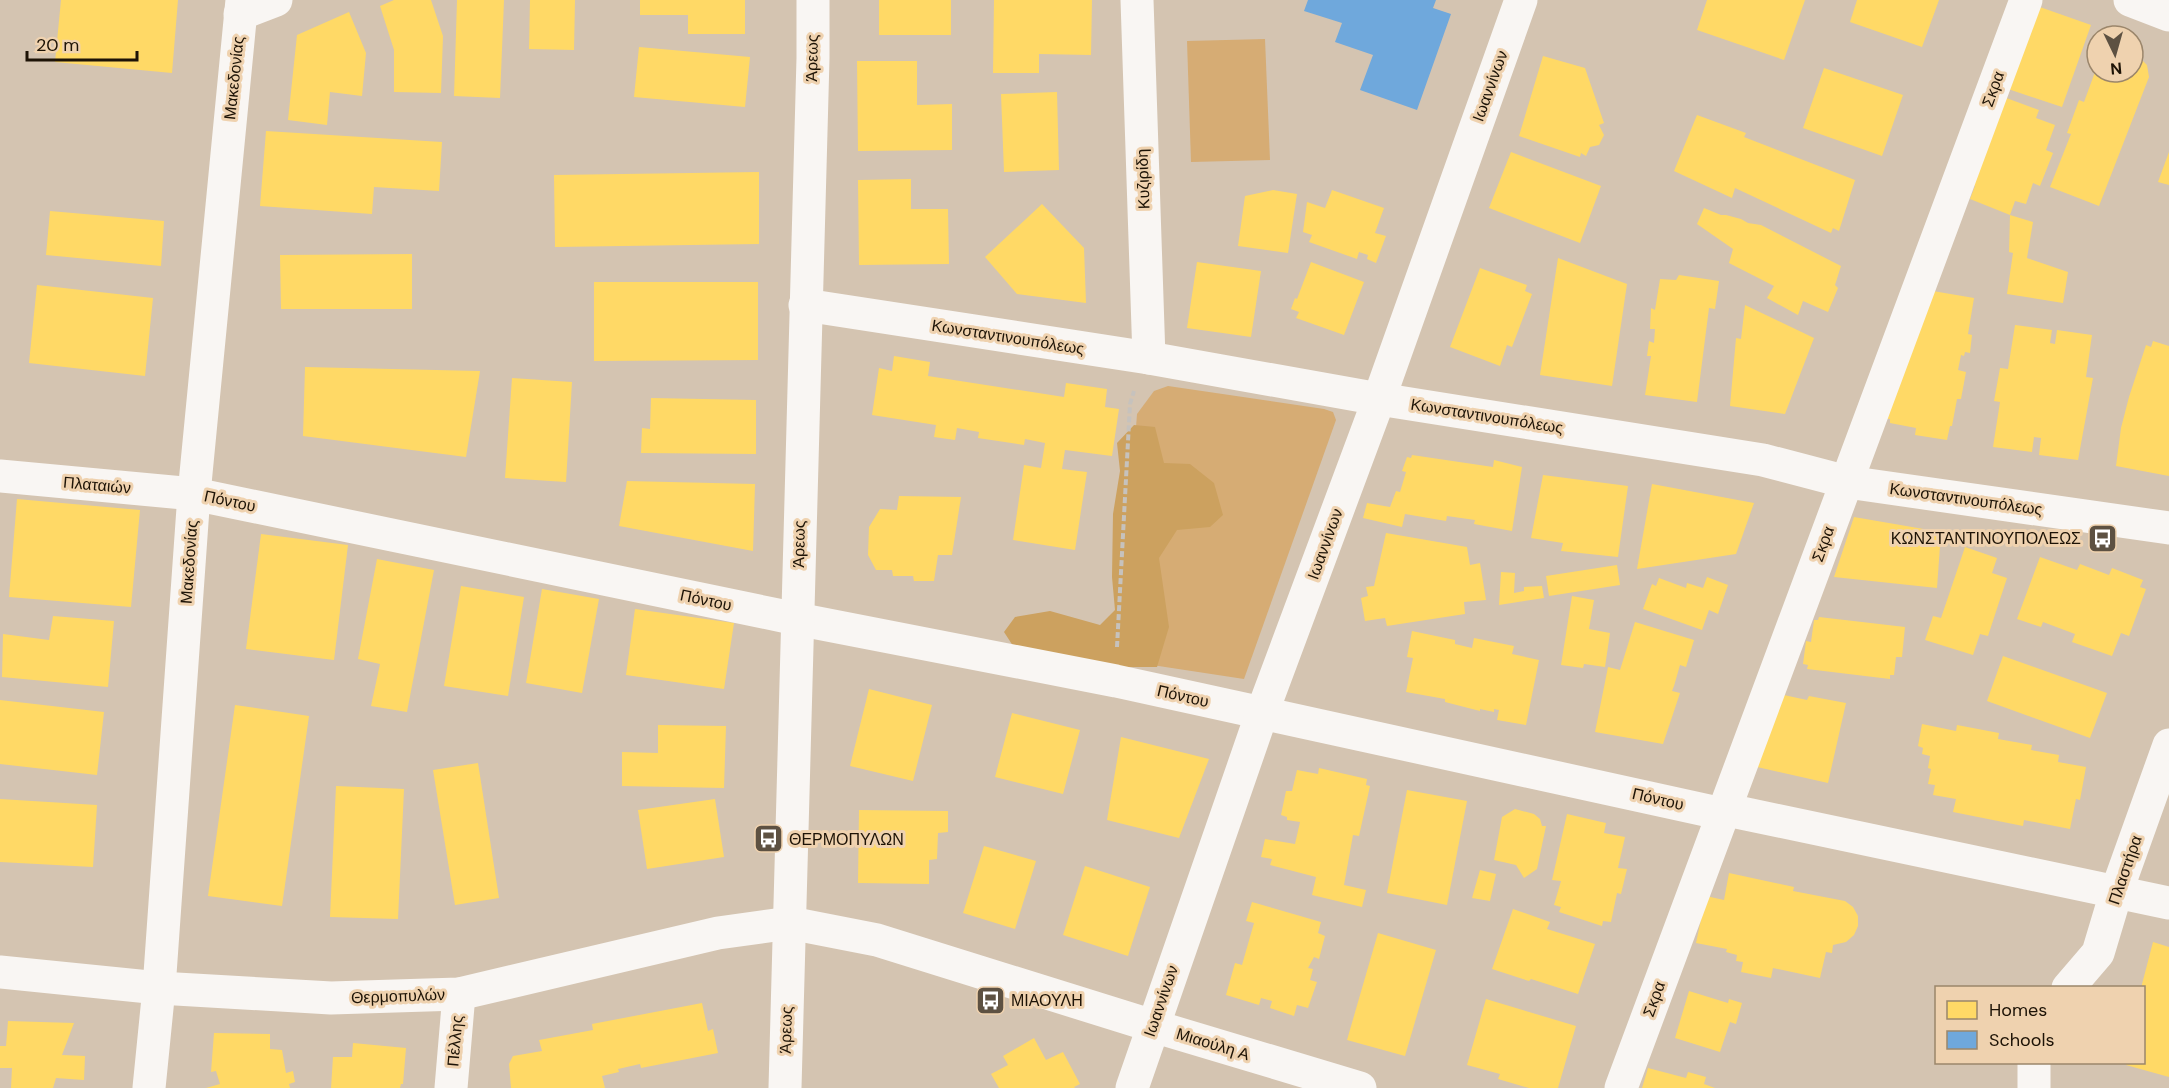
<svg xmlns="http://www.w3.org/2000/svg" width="2169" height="1088" font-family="'DM Sans',sans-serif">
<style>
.green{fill:#d6ac74}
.forest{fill:#cca15f}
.homes{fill:#ffd966}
.schools{fill:#6fa8dc}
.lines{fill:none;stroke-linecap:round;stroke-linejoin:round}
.path{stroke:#c6c2bd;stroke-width:4;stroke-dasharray:6 3;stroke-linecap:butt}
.minor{stroke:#f9f6f3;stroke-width:33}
.labels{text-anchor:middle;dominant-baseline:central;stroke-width:6;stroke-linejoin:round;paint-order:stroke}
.street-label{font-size:16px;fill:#1d1306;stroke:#efd2af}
.poi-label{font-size:16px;fill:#1d1306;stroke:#efd2af;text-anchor:start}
</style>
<rect width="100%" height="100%" fill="#d4c4b1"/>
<g class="green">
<path d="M1265,39L1270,160L1191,162L1187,41Z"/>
<path d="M1168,386L1324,409L1333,412L1336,420L1244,679L1139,663L1121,629L1137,414L1154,391Z"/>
</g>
<path class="forest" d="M1134,425L1155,427L1164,463L1190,464L1214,483L1223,515L1210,527L1177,530L1159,558L1169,627L1157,667H1122L1017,652L1004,632L1015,617L1050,611L1100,625L1115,610L1112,577L1113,514L1120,471L1117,443Z"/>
<g class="homes">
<path d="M61,0H178L172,73L55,62Z"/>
<path d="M394,0H431L443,36L441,93L394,92V50L380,6Z"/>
<path d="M457,0H504L500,98L454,96Z"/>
<path d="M530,0H575L574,50L529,49Z"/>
<path d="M640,0H745V34H688V15H640Z"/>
<rect x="879" y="0" width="72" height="35"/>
<path d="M994,0H1092L1091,55L1039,54V73H993Z"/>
<path d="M1707,0H1805L1784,60L1697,30Z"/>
<path d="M1857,0H1939L1922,47L1850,22Z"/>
<path d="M2037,6L2091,25L2062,107L2008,89Z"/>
<path d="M349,12L366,53L362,96L330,92L327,125L288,120L297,35Z"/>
<path d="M639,47L750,57L745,107L634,97Z"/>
<path d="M1543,56L1585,68L1604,123L1599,125L1604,135L1599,145L1590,147L1586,156L1581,153L1580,157L1519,136Z"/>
<path d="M2133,58H2140L2147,65L2149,77L2099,206L2050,187L2071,134L2067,133L2079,100L2084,102L2095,72H2133Z"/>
<path d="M857,61H917V105L952,104V150L858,151Z"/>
<path d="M1824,68L1903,95L1882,156L1803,128Z"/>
<path d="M1057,92L1059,170L1004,172L1001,94Z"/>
<path d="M2001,96L2039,110L2036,118L2055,125L2046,150L2053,153L2040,186L2033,183L2026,204L2015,201L2010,215L2033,222L2027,258L2068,272L2063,303L2007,294L2013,253L2009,252L2010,215L1970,199L1975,186L1968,183Z"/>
<path d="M1697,115L1746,133L1744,137L1855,180L1839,231L1833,228L1831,233L1735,188L1732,198L1674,171Z"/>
<path d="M266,131L442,142L439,191L374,187L372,214L260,206Z"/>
<path d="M1511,152L1601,186L1580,243L1489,208Z"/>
<path d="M2169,152V185L2158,182Z"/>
<path d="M759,172V244L555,247L554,175Z"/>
<path d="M911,179V209H948L949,264L859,265L858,180Z"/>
<path d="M1273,190L1297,194L1288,253L1238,246L1245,196Z"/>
<path d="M1332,190L1384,208L1375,233L1386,236L1376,263L1367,259L1368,255L1359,252L1357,259L1309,242L1312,235L1303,232L1307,202L1325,208Z"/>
<path d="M1042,204L1084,248L1086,303L1017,294L985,257Z"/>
<path d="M1704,208L1721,215H1726L1741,219L1748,223L1761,225L1841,266L1835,285L1838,288L1828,312L1803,301L1798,315L1767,298L1774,286L1729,263L1733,249L1697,224Z"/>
<path d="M50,211L164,221L161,266L46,255Z"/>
<path d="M412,254V309H281L280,255Z"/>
<path d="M1558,258L1627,284L1612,386L1540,375Z"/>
<path d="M1197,262L1261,271L1251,337L1187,328Z"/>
<path d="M1311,262L1364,282L1344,335L1296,318L1299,312L1291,309L1295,298L1297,299Z"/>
<path d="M1480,268L1527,285L1525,291L1532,294L1512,347L1507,345L1500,366L1450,347Z"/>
<path d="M1679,275L1719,281L1715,309L1709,308L1697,402L1645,395L1651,356H1647L1649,341L1654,343L1655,329H1650L1651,308L1655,310L1660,279L1676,280Z"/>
<path d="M594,282H758V360L594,361Z"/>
<path d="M37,285L153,298L145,376L29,363Z"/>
<path d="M1927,290L1974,298L1968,334L1972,335L1970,353L1965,352L1964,356L1961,355L1958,370L1966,372L1961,399H1957L1952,426H1950L1947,440L1915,435L1916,428L1890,423V419L1883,418Z"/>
<path d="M1745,305L1814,338L1785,414L1730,406L1736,338L1741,339Z"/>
<path d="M2015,325L2052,330L2050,343L2055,344L2057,330L2092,335L2086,377L2093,378L2078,460L2039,455L2041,438L2034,437L2032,452L1993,447L2000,402L1994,401L2000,368L2008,369Z"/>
<path d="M2153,341L2169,346V476L2116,466L2121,428L2129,397L2146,345L2151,347Z"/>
<path d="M894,356L930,362L928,376L1064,397L1066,383L1107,389L1105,407L1119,409L1112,456L1065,450L1062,469L1087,472L1075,550L1013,540L1024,465L1041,468L1045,443L1025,439L1024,445L978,438L979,432L957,428L955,440L934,437L936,425L872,415L879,368L892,371Z"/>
<path d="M305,367L480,371L466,457L303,436Z"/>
<path d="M512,378L572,382L566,482L505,478Z"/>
<path d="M651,398L756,400V454L641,453L642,428L650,429Z"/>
<path d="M1412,455L1493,467L1494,460L1522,467L1512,531L1474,524L1475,520L1447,516L1446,521L1405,514L1402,527L1363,518L1367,503L1390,507L1396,491L1400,492L1406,472L1402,471L1407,457L1411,458Z"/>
<path d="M1543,475L1628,486L1618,557L1561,551L1563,543L1531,538Z"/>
<path d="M627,481L755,484L753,551L619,526Z"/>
<path d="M1652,484L1754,503L1736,554L1637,569Z"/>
<path d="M899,496L961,497L952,555H938L934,581H914L913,576H893L892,570H876L868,555L869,527L880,509L897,510Z"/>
<path d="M17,499L140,510L131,607L9,597Z"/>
<path d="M1854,517L1941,532L1937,588L1834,577Z"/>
<path d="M1386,533L1467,547L1470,565L1480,563L1486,600L1464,602L1465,614L1387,626L1385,618L1365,621L1361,598L1368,596L1366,587L1374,586Z"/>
<path d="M261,534L348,545L334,660L246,649Z"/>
<path d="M1965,547L1997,558L1992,573L2007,578L1988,636L1980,634L1973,655L1925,640L1933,616L1941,618Z"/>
<path d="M2040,557L2077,570L2080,564L2109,575L2112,568L2143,580L2140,587L2146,589L2129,636L2121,633L2112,656L2072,642L2075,634L2043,622L2041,627L2017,619Z"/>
<path d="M377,559L434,570L407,712L371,706L380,664L358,659Z"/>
<path d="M1617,565L1620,585L1549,596L1546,576Z"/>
<path d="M1501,572L1515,573L1514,593L1524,591V587L1542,586L1544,598L1499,605Z"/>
<path d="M1707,577L1728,585L1718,614L1709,610L1702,630L1643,609L1652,584L1656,586L1659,578L1686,588L1687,583L1703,588Z"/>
<path d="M461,586L524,597L508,696L444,686Z"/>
<path d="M542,589L599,599L582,693L526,683Z"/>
<path d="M1572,596L1594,600L1589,629L1610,633L1605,667L1584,664L1583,668L1561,665Z"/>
<path d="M635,609L734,623L724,689L626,675Z"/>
<path d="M53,616L114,621L108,687L2,677L3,634L49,640Z"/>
<path d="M1819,617L1905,627L1902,657H1896L1894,675H1890V679L1807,669L1808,665L1803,664L1806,641L1811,642L1814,620H1818Z"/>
<path d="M1635,622L1694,640L1686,667L1680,665L1674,686L1672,691L1680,693L1663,744L1595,732L1608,667L1620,670Z"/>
<path d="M1412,631L1455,640V644L1472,648L1474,638L1514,646L1512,654L1539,660L1526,725L1497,720L1499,710L1494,709V712L1480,709V711L1445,702V699L1406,692L1413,658L1407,657Z"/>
<path d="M2003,656L2107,693L2090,738L1987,701Z"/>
<path d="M869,689L932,705L913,781L850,766Z"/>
<path d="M1770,692L1807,700L1809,696L1846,703L1828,783L1744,764Z"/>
<path d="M0,700L104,712L97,775L0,764Z"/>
<path d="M235,705L309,716L282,906L208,896Z"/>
<path d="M1012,713L1080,730L1063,794L995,777Z"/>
<path d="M1922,724L1956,731L1957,725L1999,733L1998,739L2032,745L2031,750L2059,755L2058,762L2086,767L2080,800L2076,799L2070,829L2024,820L2023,826L1953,812L1956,799L1933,795L1935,785L1928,784L1931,769L1928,768L1930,756L1922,754L1923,748L1918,746Z"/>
<path d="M658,725L726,726L724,788L622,786V752L658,753Z"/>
<path d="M1121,737L1209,759L1179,838L1107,820Z"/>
<path d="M478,763L499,898L455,905L433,770Z"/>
<path d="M1319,768L1367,779L1366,785L1370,786L1359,836L1353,835L1344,885L1366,890L1362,907L1312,895L1316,877L1270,865L1272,859L1261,857L1265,839L1295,844L1300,822L1287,820V817L1281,815L1286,791H1292L1297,770L1318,774Z"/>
<path d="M336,786L404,789L398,919L330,917Z"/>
<path d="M1407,790L1467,801L1447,905L1387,893Z"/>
<path d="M0,799L97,805L93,867L0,862Z"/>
<path d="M715,799L724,857L647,869L638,810Z"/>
<path d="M1515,809L1534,814L1540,819L1542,826H1546L1537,869L1524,878L1516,865L1494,860L1502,817Z"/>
<path d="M859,810L948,811V832L938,833L937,859L929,860V884L858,883Z"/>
<path d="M1567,814L1606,823L1604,833L1625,837L1618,868L1627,869L1621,894L1617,893L1611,922L1603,921L1602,926L1559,912L1561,907L1554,905L1561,881L1552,880Z"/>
<path d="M984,846L1036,861L1015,929L963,913Z"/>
<path d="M1085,866L1150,887L1128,956L1063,935Z"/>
<path d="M1480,870L1496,874L1490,901L1472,898Z"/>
<path d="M1729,873L1794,887L1793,891L1845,901L1853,907L1858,916V926L1854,935L1846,942L1833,945L1832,953L1826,952L1820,978L1773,968L1771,978L1741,972L1743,962L1736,961L1737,955L1726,952L1727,949L1696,943L1706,896L1724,900Z"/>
<path d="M1252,902L1321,922L1318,933L1325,936L1319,959L1314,957L1308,968L1313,969L1310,980L1317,982L1308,1008L1297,1005L1294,1016L1270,1008L1272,1001L1261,998L1259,1005L1226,995L1235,963L1242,965L1254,923L1246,921Z"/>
<path d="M1513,909L1550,922L1547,929L1595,944L1578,994L1531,979L1529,981L1492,969Z"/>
<path d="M1378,933L1436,950L1405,1056L1347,1040Z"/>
<path d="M2153,942L2169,947V1077L2126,1065L2127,1062H2144L2145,999L2144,988H2141Z"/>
<path d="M1689,991L1728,1003L1729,999L1742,1003L1736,1024L1730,1022L1720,1052L1675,1038Z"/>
<path d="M1486,999L1576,1026L1558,1088H1529L1498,1079L1500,1074L1467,1065Z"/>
<path d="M702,1003L708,1031L713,1029L718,1053L641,1068L640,1064L618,1069L619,1072L602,1076L605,1088H511L509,1064L513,1056L542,1051L539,1040L593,1030L592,1024Z"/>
<path d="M8,1021L74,1023L62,1055L85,1056L84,1080L56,1078L53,1088H11L12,1068H0V1046H6Z"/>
<path d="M214,1033L270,1034V1049L282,1050L286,1073L293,1071L295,1082L289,1084L290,1088H206L220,1084L216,1071L211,1072Z"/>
<path d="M1034,1038L1046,1060L1063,1052L1080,1084L1074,1087L1075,1088H999L991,1074L1008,1065L1003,1056Z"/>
<path d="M353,1043L406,1048L403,1084H401L400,1088H331L333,1057H352Z"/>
<path d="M1648,1068L1686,1078L1688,1072L1706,1077L1704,1084L1715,1088H1642Z"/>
</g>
<path class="schools" d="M1308,0H1436L1433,8L1451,14L1417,110L1360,90L1373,55L1335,42L1342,23L1304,11Z"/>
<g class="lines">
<path class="path" d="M1117,647L1130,404L1134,391"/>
<g class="minor">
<path d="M1137,0L1149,358"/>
<path d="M2130,0L2169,15"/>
<path d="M240,14L276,0"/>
<path d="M805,305L1149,358L1379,399L1763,460L1847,482L2169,528"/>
<path d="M0,476L194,494L797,619L1116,681L1723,814L1732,811L2169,903"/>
<path d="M0,972L159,988L331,998L459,994L718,933L790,923L877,940L1153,1026L1360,1088"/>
<path d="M2068,988L2098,953L2116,893L2169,745"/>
<path d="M149,1088L159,988L194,494L242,0"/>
<path d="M451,1088L459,994"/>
<path d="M785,1088L813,58V0"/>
<path d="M1132,1088L1262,713L1379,399L1521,0"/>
<path d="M1621,1088L2026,0"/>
<path d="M2034,1088V1062"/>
</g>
</g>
<defs>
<symbol id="bus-square" viewBox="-11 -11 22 22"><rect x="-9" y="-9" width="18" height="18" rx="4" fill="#5d5142" stroke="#efd2af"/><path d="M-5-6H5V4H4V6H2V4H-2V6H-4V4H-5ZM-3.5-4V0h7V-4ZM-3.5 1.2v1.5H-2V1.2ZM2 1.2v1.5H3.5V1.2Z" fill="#fff"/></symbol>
</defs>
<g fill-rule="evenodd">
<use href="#bus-square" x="2086" y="522" width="33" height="33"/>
<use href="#bus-square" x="752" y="822" width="33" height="33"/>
<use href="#bus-square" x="974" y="984" width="33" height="33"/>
</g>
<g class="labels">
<g class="street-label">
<text transform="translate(812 58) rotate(-89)">Άρεως</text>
<text transform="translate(234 78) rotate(-84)">Μακεδονίας</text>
<text transform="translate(1490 86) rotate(-70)">Ιωαννίνων</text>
<text transform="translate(1993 89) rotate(-70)">Σκρα</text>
<text transform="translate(1143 179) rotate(-92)">Κυζιρίδη</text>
<text transform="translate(1008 337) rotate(9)">Κωνσταντινουπόλεως</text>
<text transform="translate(1487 416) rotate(9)">Κωνσταντινουπόλεως</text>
<text transform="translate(97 485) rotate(5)">Πλαταιών</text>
<text transform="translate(1966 499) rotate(8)">Κωνσταντινουπόλεως</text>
<text transform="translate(230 501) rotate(12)">Πόντου</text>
<text transform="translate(799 544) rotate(-89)">Άρεως</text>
<text transform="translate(1325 544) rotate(-70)">Ιωαννίνων</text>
<text transform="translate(1823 544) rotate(-70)">Σκρα</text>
<text transform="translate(189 562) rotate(-86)">Μακεδονίας</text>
<text transform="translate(706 600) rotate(12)">Πόντου</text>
<text transform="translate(1183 696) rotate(13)">Πόντου</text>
<text transform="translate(1658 799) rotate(13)">Πόντου</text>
<text transform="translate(2125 870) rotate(-71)">Πλαστήρα</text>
<text transform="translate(398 996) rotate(-2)">Θερμοπυλών</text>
<text transform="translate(1654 999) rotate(-70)">Σκρα</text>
<text transform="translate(1161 1001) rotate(-71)">Ιωαννίνων</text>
<text transform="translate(786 1030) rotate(-88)">Άρεως</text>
<text transform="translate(455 1041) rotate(-85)">Πέλλης</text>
<text transform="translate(1213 1044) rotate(17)">Μιαούλη Α</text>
</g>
<g class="poi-label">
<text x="2081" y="538" text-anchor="end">ΚΩΝΣΤΑΝΤΙΝΟΥΠΟΛΕΩΣ</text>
<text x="789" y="839">ΘΕΡΜΟΠΥΛΩΝ</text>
<text x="1011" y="1000">ΜΙΑΟΥΛΗ</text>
</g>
</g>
<rect x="1935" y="986" width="210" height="78" fill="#efd2af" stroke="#9b866b" stroke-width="1.5"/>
<rect x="1947" y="1001" width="30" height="18" fill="#ffd966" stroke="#9b866b" stroke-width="1.5"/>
<text x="1989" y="1016" font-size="18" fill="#1d1306">Homes</text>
<rect x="1947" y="1031" width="30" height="18" fill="#6fa8dc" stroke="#9b866b" stroke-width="1.5"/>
<text x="1989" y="1046" font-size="18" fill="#1d1306">Schools</text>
<g transform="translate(2115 54) rotate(175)"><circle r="28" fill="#efd2af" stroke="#9b866b" stroke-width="1.5"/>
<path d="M0-4.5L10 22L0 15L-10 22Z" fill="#5d5142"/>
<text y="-9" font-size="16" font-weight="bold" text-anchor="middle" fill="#1d1306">N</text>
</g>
<path d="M27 51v9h110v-9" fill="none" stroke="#1d1306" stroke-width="3"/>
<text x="36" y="51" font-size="18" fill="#1d1306" stroke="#efd2af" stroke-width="4.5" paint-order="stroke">20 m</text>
</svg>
